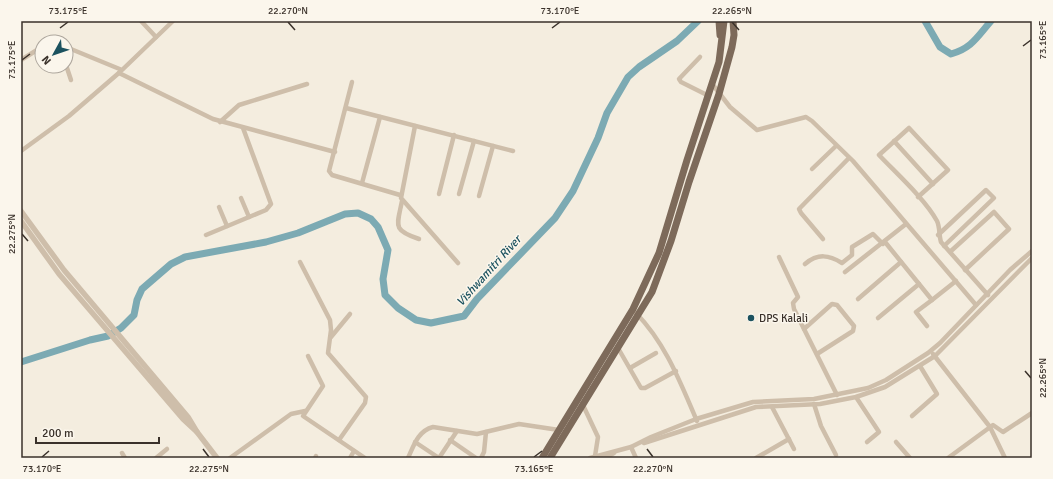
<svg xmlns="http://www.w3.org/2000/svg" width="1053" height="479" font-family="Signika,sans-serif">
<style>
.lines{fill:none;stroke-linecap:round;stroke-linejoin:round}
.river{stroke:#7caab3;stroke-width:7}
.minor{stroke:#cebeaa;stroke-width:4.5}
.tertiary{stroke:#cebeaa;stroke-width:5.5}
.primary{stroke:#7d6a5a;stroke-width:7}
.ticks{fill:none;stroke:#3a312a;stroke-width:1.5}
.poi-dot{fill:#1c525f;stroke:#fbf6ec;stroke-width:1.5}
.labels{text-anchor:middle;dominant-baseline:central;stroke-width:3;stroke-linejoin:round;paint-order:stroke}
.poi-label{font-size:11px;fill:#3a312a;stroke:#fbf6ec;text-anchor:start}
.water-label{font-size:12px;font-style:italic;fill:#1c525f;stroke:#fbf6ec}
.neatline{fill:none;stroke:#3a312a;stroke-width:1.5}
.ticks-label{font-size:10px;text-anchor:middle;fill:#3a312a}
</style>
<rect width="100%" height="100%" fill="#f4eddf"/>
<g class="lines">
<g class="river">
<path d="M925,21L940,47L951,54C972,48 977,37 991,21"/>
<path d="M21,362L90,340L108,336L121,328L134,315L137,300L142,289L171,264L185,257L266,242L298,233L345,214L358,213L371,219L378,227L388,250L383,279L385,295L398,308L416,320L431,323L464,316L477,299L555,218L573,191L598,138L607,113L628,77L639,67L677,41L698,21"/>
</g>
<g class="minor">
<path d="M141,21L156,37"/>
<path d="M66,47L122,70L173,21"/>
<path d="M66,54L68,47"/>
<path d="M700,57L679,79L681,82L709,96"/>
<path d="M21,60L37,50L42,49"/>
<path d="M66,65L71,80"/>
<path d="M119,73L213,119L335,152"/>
<path d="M352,82L329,171L332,175L400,195"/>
<path d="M713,85L730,107L757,130L806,117L812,121L853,161L976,305"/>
<path d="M346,108L513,151"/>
<path d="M220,122L239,105L307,84"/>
<path d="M415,126L401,198L458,263"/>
<path d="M894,141L933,184"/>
<path d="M21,151L69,116L120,72"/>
<path d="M812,169L836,146"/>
<path d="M362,183L380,117"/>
<path d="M439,194L454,135"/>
<path d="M459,194L474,141"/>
<path d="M479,196L493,146"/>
<path d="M918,197L948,170L909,128L879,155C896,173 925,199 937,221C940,227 939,236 941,242L988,295"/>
<path d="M241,198L249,217"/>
<path d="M402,201C397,226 392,230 419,239"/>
<path d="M219,207L227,226"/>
<path d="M206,235L266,210L271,204L243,128"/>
<path d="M938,235L986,190L994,198L944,246"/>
<path d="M823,239L801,213L799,209L849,158"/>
<path d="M885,242L932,300L916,312L927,326"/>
<path d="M951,251L994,212L1009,229L965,270"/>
<path d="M779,257L798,297L793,303L794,309L837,395"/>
<path d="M300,262L330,320L331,330L328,353L366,397L365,403L339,440"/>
<path d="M805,264C818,253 829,255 842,263L852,255V247L873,234L883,244"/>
<path d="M845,272L906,224"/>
<path d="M858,299L901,262"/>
<path d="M932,300L956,281"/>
<path d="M636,313C666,344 680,382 697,421"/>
<path d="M878,318L919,284"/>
<path d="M804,329L832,304L837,305L854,326L853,331L817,354"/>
<path d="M331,337L350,314"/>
<path d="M618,348L641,388H645L676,371"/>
<path d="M933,354L990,427L1005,458"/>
<path d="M308,356L323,386L303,416L365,458"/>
<path d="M630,368L656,353"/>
<path d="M856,397L879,432L867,442"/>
<path d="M582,403L598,437L595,456"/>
<path d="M814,404L821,426L836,455"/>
<path d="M772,407L794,449"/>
<path d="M912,416L937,394L920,366"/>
<path d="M450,440L476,458"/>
<path d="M415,442L439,458"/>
<path d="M896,442L910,458"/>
<path d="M644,443L756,407L820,404L856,397L885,387L935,356L1032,258"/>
<path d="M631,447L636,458"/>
<path d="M122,453L125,458"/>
<path d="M156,458L167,449"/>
<path d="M230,458L291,414L305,411"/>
<path d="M315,458L316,456"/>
<path d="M350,458L354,451"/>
<path d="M408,458C414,445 418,431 433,427L477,434L519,424L559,430"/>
<path d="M439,458L457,431"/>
<path d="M481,458L484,452L486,432"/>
<path d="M590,458L631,447L651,437L696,419L753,402L814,399L868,388L886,380L928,353L940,343L1010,270L1032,251"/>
<path d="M605,458L614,453"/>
<path d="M756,458L789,439"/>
<path d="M948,458L993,425L1003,432L1032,413"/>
</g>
<g class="tertiary">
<path d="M21,211L64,270L188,417L197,432L183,419L59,274L21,221"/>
<path d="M197,432L217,458"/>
</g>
<g class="primary">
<path d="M719,21L720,35"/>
<path d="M542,458L633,309L659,253L687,160L719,62L724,21"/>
<path d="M550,458L652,292L671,241L689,182L719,94L732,47L734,35L733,21"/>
</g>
</g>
<path class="ticks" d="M288,22L295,30M732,22L739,30M60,28L68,22M552,28L560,22M1023,46L1031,40M22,60L30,54M22,234L28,241M1025,371L1031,378M203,449L209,457M647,449L653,457M42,457L49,451M534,457L542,451"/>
<circle class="poi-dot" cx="751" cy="318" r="4"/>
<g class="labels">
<g class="poi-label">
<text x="759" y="318">DPS Kalali</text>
</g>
<g class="water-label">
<text transform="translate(489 271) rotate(-48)">Vishwamitri River</text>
</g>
</g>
<rect width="1053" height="479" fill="none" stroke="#fbf6ec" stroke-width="44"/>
<g transform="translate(54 54) rotate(230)"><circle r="19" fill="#fbf6ec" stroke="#aea79e"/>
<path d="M0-3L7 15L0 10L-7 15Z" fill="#1c525f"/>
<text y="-6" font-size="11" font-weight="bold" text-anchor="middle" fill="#3a312a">N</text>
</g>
<path d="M36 437v6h123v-6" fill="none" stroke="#3a312a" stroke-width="2"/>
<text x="42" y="437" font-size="12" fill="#3a312a" stroke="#fbf6ec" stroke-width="3" paint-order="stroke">200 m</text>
<rect x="22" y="22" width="1009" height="435" class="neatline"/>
<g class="ticks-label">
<text x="68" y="14">73.175°E</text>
<text x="288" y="14">22.270°N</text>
<text x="560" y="14">73.170°E</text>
<text x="732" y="14">22.265°N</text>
<text transform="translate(1042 40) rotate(-90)" y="4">73.165°E</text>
<text transform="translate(11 60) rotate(-90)" y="4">73.175°E</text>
<text transform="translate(11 234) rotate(-90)" y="4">22.275°N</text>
<text transform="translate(1042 378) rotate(-90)" y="4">22.265°N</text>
<text x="42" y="472">73.170°E</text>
<text x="209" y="472">22.275°N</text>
<text x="534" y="472">73.165°E</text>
<text x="653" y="472">22.270°N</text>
</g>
</svg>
